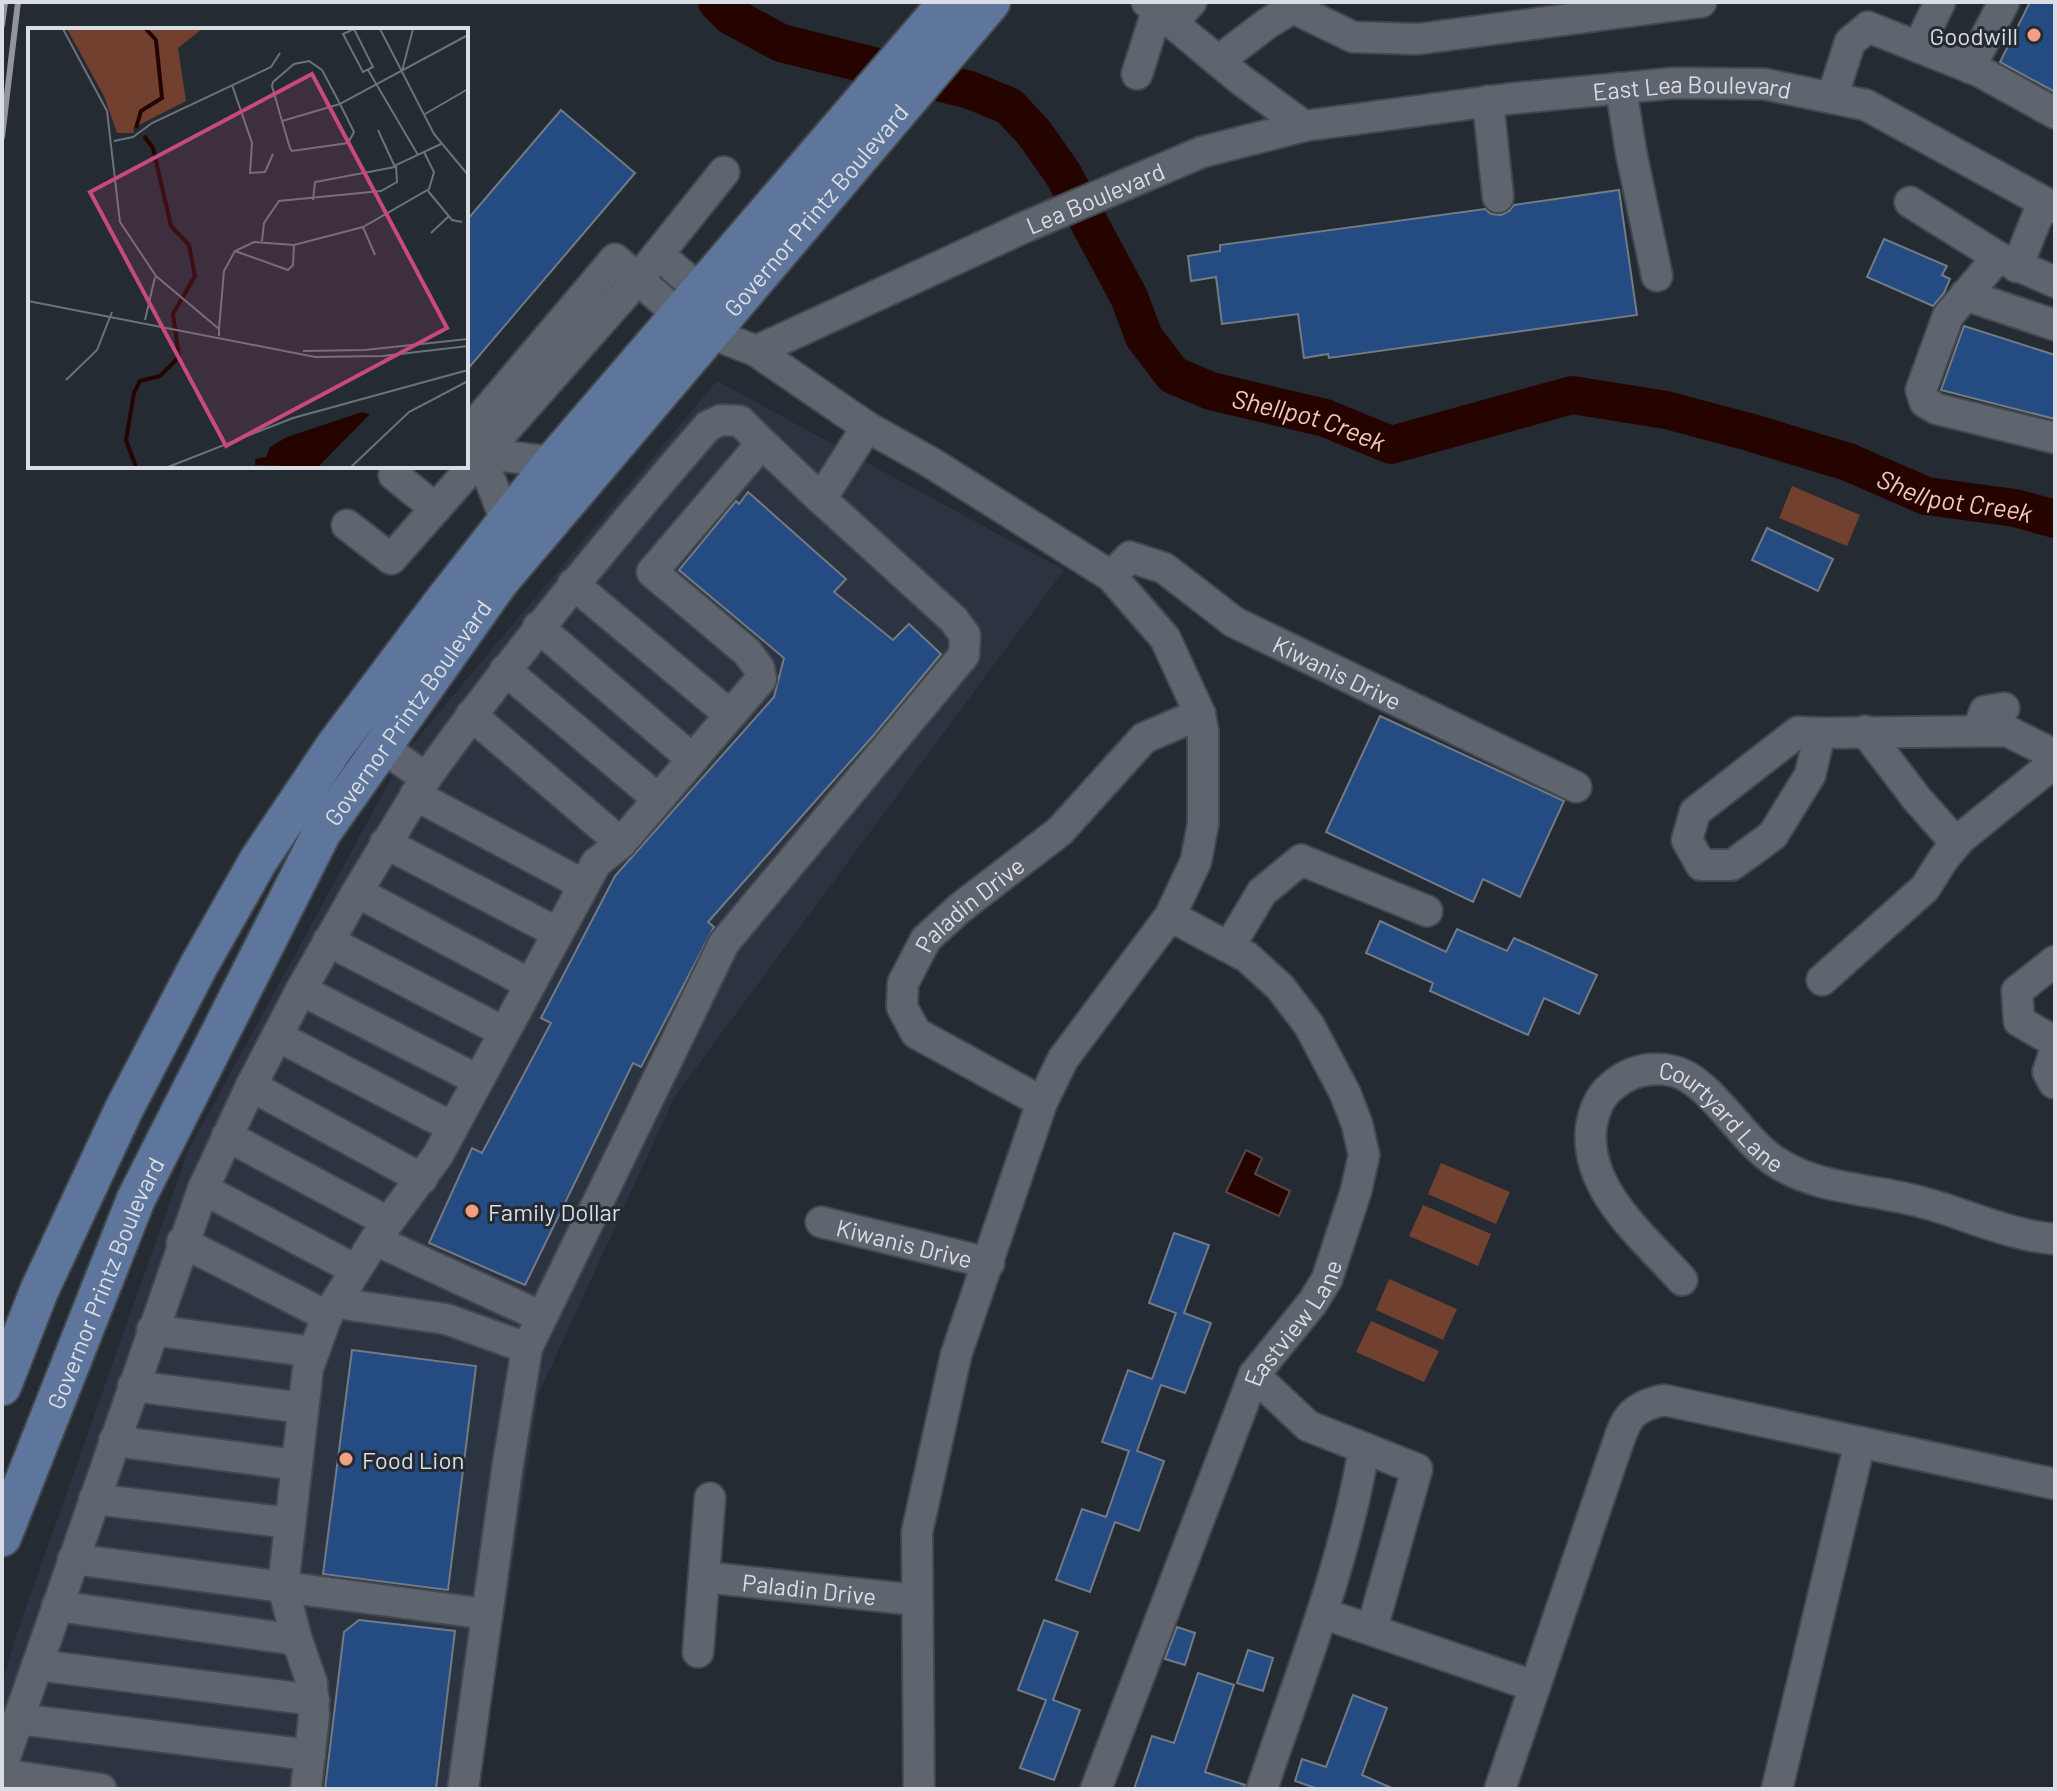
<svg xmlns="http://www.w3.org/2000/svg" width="2057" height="1791" font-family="Barlow,sans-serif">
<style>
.built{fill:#2c3441}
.green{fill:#71402f}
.water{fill:#250400;stroke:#5b4544;stroke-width:2}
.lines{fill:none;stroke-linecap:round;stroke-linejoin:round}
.river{stroke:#250400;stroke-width:38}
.building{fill:#244b82;stroke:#747a84;stroke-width:2}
.minor-casing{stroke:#43484e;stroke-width:34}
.major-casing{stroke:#43484e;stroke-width:42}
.minor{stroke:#5f656e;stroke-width:30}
.major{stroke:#5e769b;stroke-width:38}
.rail{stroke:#92969c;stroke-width:6}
.poi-dot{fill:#f39f82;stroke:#252b32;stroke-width:3}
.labels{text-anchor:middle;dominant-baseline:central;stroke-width:6;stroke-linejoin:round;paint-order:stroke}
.poi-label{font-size:24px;fill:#dadde3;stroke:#252b32;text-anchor:start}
.street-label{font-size:24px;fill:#dadde3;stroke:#252b32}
.water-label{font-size:26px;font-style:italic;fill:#f3c8b9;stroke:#252b32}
.inset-river{fill:none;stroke:#250400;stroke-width:4}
.inset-road{fill:none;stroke:#6d7279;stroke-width:2}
.view{fill:#c8497d;fill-opacity:0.15;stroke:#c8497d;stroke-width:4}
.inset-edge{fill:none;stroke:#dadde3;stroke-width:4}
</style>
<rect width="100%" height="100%" fill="#252b32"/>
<path class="built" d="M717,381L1064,570L675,1096L539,1393L478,1789H2V1684L17,1633L188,1151L405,753Z"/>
<g class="green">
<path d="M1792,486L1860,515L1847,546L1779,518Z"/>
<path d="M1441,1163L1510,1192L1496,1224L1428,1194Z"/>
<path d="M1423,1205L1491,1234L1478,1266L1409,1236Z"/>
<path d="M1389,1279L1457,1309L1443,1340L1376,1310Z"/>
<path d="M1371,1321L1439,1351L1424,1382L1356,1352Z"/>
</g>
<path class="water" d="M1246,1150L1262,1158L1255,1174L1290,1191L1279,1216L1226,1192Z"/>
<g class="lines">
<path class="river" id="s1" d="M717,2L731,16L781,43L970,90L1009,106L1035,134L1063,174L1129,297L1144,337L1173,375L1211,391L1325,418L1391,445L1572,395L1666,410L1749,432L1848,462L1926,496L2015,508L2055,519"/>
</g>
<g class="building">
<path d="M2030,2H2055V92L2000,62Z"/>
<path d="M561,110L635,173L466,371V221Z"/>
<path d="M1619,190L1637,315L1329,358L1328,354L1304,358L1298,314L1222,324L1216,277L1191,281L1188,256L1220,251V245L1485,209L1491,214L1501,215L1509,211L1514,205Z"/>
<path d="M1884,239L1947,266L1942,275L1950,279L1944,293L1933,306L1867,277Z"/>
<path d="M1964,326L2055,355V419L1941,390Z"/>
<path d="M748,492L846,579L834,592L893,640L909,624L941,654L873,736L708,922L714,927L641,1067L633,1063L525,1285L429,1243L472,1148L482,1153L551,1023L541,1018L615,876L774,697L784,658L679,570L736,501L739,504Z"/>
<path d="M1767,528L1833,559L1818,591L1752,560Z"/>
<path d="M1380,716L1564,801L1520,897L1483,879L1473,902L1326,832Z"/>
<path d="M1380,921L1446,952L1457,929L1507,951L1514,938L1597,975L1579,1014L1544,998L1528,1035L1430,991L1433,983L1366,953Z"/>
<path d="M1174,1233L1209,1245L1184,1313L1211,1323L1185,1393L1161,1385L1137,1451L1164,1461L1139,1531L1115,1522L1090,1592L1056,1580L1082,1509L1106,1517L1129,1451L1102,1442L1128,1370L1152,1379L1176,1313L1149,1303Z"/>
<path d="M352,1350L476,1366L448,1590L323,1574Z"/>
<path d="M359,1620L455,1631L436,1789H325L344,1632Z"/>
<path d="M1044,1620L1078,1632L1053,1700L1080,1710L1054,1780L1020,1768L1046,1700L1018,1690Z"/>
<path d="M1177,1627L1195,1633L1185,1665L1165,1659Z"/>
<path d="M1248,1650L1273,1658L1263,1691L1237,1683Z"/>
<path d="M1198,1673L1234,1685L1205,1772L1245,1785L1244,1789H1134L1152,1736L1174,1743Z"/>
<path d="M1353,1695L1387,1708L1362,1775L1394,1789H1318L1295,1781L1302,1759L1326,1767Z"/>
</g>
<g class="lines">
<defs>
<g id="minor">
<path d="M1147,2L1241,80L1304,126"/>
<path d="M1172,23L1191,2"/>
<path d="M1918,47L1940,2"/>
<path d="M1218,61L1268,23L1293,8L1353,37L1418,39L1701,2"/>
<path d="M1970,68L2004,2"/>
<path d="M1137,74L1157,11"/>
<path d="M1621,88L1631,152L1657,276"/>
<path d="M1832,98L1850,42L1868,27L1979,71L2055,113"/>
<path d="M1488,101L1498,197"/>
<path d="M1910,202L1998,257L2055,282"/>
<path d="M658,254L699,289L708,311"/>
<path d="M1998,257L1948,316L1921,390L1925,402L1937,409L2055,438"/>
<path d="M2017,267L2043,202"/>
<path d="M1965,295L2055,325"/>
<path d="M756,351L867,427L930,462L1111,576L1165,638L1200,714L1203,731V824L1196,861L1170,916L1063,1059L1042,1102L956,1355L917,1532L919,1789"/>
<path id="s2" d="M466,435L615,259L679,315L714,327L728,340L756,351L1025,227L1202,152L1304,126L1507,99L1675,83L1764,84L1866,105L2055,208"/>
<path d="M470,448C487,463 497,500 507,524"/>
<path d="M482,458L502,456L553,462"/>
<path d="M394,475L435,508"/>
<path d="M347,525L391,559L639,278L724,172"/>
<path id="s3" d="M1111,576L1130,557L1164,568L1234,622L1576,787"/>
<path d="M573,584L730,715"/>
<path d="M538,627L692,759"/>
<path d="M505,670L658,799"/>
<path d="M471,715L621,843"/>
<path d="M1978,730L1985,711L2004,708"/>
<path d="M1865,731L1917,799L1956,843"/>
<path d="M1820,733L1798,732L1695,812L1687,840L1701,865H1732L1773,835L1810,775L1820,733L2007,731L2055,755"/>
<path d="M426,778C514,655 609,540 708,426L721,420L740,421L762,443"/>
<path d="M415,795L584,885"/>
<path d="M385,843L558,933"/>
<path d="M357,892L530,984"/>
<path d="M328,941L504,1032"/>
<path d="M1229,947L1262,892L1301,860L1427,911"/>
<path d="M2055,961L2017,991L2019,1021L2055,1042"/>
<path d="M1822,980L1925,888L1944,858L1961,838L2055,762"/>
<path d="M301,990L478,1080"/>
<path d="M277,1036L452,1127"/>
<path d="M2054,1083L2048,1072L2055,1051"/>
<path d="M251,1086L422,1179"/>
<path id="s4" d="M1042,1102L916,1033L902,1007L903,983L926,939L960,908L1060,831L1144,738L1200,714"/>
<path d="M227,1136L388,1222"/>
<path d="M203,1189L356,1270"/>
<path id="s5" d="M821,1222L989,1263"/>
<path d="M375,1240L540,1316"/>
<path d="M182,1242L327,1316"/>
<path id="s6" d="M1682,1280C1645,1238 1585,1191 1591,1129C1593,1114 1599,1097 1611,1087C1629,1071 1650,1066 1673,1071C1710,1079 1741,1140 1776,1162C1821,1191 1871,1188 1921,1202C1967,1214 2007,1235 2055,1239"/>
<path d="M336,1303L446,1319L527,1348"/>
<path d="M152,1330L314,1352"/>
<path d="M1254,1375L1308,1426L1364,1448C1345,1565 1299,1677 1262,1789"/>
<path d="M133,1386L303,1408"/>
<path d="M114,1441L296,1465"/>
<path d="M1364,1448L1417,1469L1372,1629"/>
<path d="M94,1499L290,1523"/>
<path d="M73,1559L487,1614"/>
<path id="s7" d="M704,1577L916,1600"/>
<path d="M57,1606L297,1640"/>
<path d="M1322,1613L1534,1686"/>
<path d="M698,1652L710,1498"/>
<path d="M37,1665L314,1700"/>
<path d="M18,1719L310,1755"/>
<path d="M2,1766L203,1189L251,1086L301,990L357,892L426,778L382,747"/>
<path d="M2,1774L101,1789"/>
<path d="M306,1789L314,1715L312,1683L297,1640L283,1587L308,1368L327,1316L375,1240L438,1155L596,863L621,843L761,679L759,668L747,652L652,572L762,443L821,499L867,427"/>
<path d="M463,1789L507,1470L527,1348L724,943L964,655L965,635L953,619L821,499"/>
<path id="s8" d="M1096,1789L1254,1375L1313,1302L1327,1279L1356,1191L1364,1155L1357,1124L1345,1093L1309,1025L1280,987L1247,957L1170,916"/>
<path d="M1500,1789L1612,1460C1625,1425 1624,1408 1664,1400L2055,1484"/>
<path d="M1777,1789L1860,1442"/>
</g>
<g id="major">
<path d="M2,1386L39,1291L124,1109L198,967L258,861L335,746L443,602L553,462L948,2"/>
<path id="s9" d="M2,1537L136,1199L322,832L499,582L991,2"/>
</g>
</defs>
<use href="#minor" class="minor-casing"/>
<use href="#major" class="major-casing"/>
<use href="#minor" class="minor"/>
<use href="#major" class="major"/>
<g class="rail">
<path d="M2,25L5,2"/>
<path d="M2,137L18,2"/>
</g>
</g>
<g class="poi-dot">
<circle cx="2034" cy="35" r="8"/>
<circle cx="472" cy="1211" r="8"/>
<circle cx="346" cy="1459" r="8"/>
</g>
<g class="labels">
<g class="poi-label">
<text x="2018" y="35" text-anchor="end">Goodwill</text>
<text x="488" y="1211">Family Dollar</text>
<text x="362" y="1459">Food Lion</text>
</g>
<g class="street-label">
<text stroke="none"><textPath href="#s2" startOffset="1386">East Lea Boulevard</textPath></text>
<text stroke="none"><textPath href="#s2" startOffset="774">Lea Boulevard</textPath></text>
<text stroke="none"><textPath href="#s9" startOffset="1570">Governor Printz Boulevard</textPath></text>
<text stroke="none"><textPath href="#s3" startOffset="266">Kiwanis Drive</textPath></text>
<text stroke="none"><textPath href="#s9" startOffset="922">Governor Printz Boulevard</textPath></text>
<text stroke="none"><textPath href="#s4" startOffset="302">Paladin Drive</textPath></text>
<text stroke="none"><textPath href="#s6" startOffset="362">Courtyard Lane</textPath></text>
<text stroke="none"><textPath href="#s5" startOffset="86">Kiwanis Drive</textPath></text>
<text stroke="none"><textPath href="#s9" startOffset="274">Governor Printz Boulevard</textPath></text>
<text stroke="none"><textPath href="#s8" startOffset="508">Eastview Lane</textPath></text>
<text stroke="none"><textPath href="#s7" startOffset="106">Paladin Drive</textPath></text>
</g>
<g class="water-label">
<text stroke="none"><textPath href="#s1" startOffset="774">Shellpot Creek</textPath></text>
<text stroke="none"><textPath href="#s1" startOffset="1446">Shellpot Creek</textPath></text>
</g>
</g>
<g transform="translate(28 28)">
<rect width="440" height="440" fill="#252b32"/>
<path d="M39,1H174L150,20L158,73L105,100L106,105H89L76,68Z" fill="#71402f"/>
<path d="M334,384L342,386L290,439L227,437V431L238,429L242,419L259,409Z" fill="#250400"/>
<path class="inset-river" d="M108,100L113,83L134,70L128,12L118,1M108,439L98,412L106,365L112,353L132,348L151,329L145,286L167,248L161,217L143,198L125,120L116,108"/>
<path class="inset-road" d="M35,1L79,83L92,194L128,248L191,301V308M326,1L345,39L335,44L315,6ZM352,1L406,106L440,147M340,42L390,127M374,43L385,1M204,57L224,115L222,145L237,144L245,126M397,86L440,61M254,93L312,76L326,104L320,115L264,123L262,120L254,93L244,58L245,54L266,36L281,33L294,42L312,76L440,7M86,113L105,109L124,95L243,39L252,25M400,163L424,192L434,194M285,172L287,154L367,139L350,102M335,199L347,227M403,205L421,188M234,213L236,195L251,173L353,163L369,154L368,137L413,116M207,223L260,242L265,237L266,217M0,273L287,329L355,328L440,318M117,292L127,249M191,301L196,243L207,223L226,214L266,217L335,199L401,161L406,144L396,124M275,323L337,322L440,311M38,352L69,322L84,284M140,439L265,390L440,342M323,439L381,384L440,353"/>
<path class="view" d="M284,46L419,300L198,418L62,164Z"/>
<rect width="440" height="440" class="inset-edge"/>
</g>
<rect width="2057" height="1791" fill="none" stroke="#dadde3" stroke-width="8"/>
</svg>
